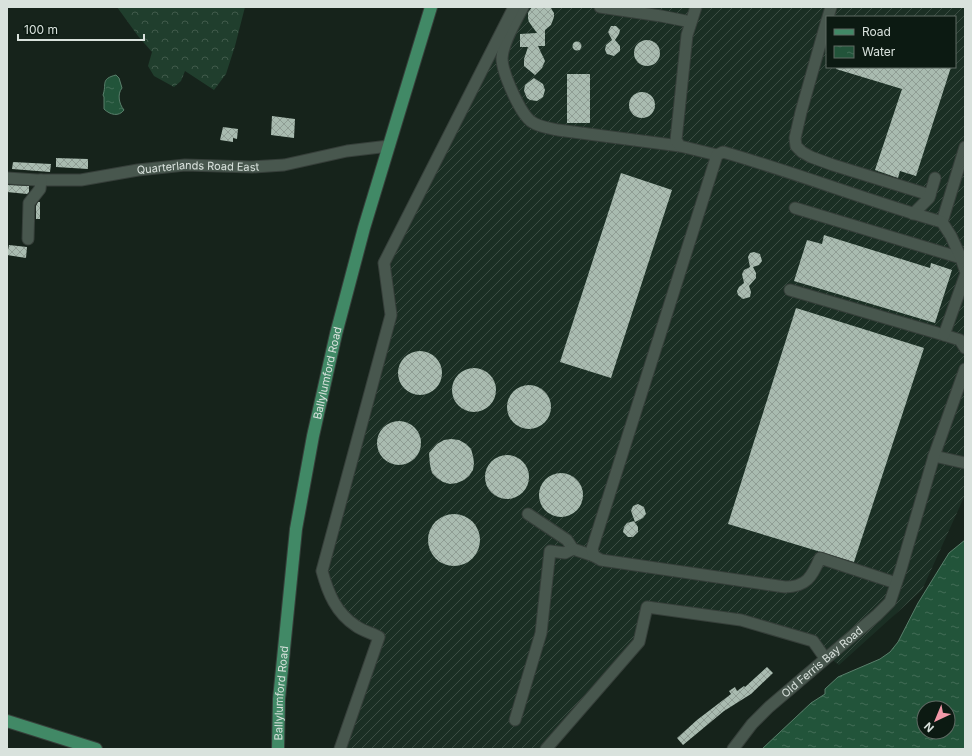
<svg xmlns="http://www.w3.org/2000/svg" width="972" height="756" font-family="Inter,sans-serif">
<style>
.industrial{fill:url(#industrial-furrows);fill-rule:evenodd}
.forest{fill:url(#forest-crowns)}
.water{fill:url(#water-ripples);stroke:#597f6b;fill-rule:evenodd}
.building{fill:url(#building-cross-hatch)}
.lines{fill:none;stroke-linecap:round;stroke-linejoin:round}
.minor-casing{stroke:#363f3a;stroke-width:13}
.major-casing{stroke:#363f3a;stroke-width:14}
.minor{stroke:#48574e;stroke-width:11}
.major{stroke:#418966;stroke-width:12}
.labels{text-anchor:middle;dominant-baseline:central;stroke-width:4;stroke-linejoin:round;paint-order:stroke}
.street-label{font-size:11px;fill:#d9e2dd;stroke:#0c1a12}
</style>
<defs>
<pattern id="industrial-furrows" width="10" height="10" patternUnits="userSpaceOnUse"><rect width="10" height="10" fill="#1b2f24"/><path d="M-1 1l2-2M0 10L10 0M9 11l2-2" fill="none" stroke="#3c4d43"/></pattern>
<pattern id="forest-crowns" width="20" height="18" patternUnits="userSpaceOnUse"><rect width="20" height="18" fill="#203e2d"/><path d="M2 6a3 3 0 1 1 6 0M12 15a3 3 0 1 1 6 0" fill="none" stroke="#405a4b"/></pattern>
<pattern id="water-ripples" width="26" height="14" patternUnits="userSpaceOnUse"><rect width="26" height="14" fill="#22543a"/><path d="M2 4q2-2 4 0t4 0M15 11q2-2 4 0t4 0" fill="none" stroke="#426c56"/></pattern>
<pattern id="building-cross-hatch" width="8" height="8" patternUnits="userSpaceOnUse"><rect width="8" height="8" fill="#a9bbb0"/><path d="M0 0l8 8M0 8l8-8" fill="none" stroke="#8f9d94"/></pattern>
</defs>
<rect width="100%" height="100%" fill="#16231b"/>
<path class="industrial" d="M514,7H965V495L922,590L839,665L810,643L737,625L647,607L639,642L546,749H340L379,637L337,609L322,571L391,315L384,263ZM827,17H955V67H827Z"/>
<path class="forest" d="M117,7H245L235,46L226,74L214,90L185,71L181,81L174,87L154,76L148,66L152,52L138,36Z"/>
<g class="water">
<path d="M116,75L119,78L122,88C117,94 119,104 124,110C119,117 110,115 104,109V97L103,95C107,84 100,79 116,75Z"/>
<path d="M965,540V749H762L811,703L825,694V689L838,677L880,659L890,652L898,642L918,603L949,553ZM924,708H948V732H924Z"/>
</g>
<g class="building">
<path d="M532,7H550L554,13V17L551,25L545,30V46H538L545,61L542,68L535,75L524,66V59L528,47H520V34L537,33L529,22L528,18V13Z"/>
<path d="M611,26H616L620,30L619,34L615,40L620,46V51L614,56L607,54L605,50L606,45L612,40L608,32Z"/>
<circle cx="647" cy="53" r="13"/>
<circle cx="577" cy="46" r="4.5"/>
<path d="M836,67H951L916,176L900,171L898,178L875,170L902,89L836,69Z"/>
<rect x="567" y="74" width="23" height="49"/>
<path d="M534,78L543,84L545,90L543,97L537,101L530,100L527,98L524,91L525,85Z"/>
<circle cx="642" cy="105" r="13"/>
<path d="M272,116L295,119L294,138L271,135Z"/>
<path d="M223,127L238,129L237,139L233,138V142L220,140Z"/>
<path d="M56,158L88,159V169L56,167Z"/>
<path d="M13,162L51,164L50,172L12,169Z"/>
<path d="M621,173L672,190L611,378L560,362Z"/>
<path d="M7,185L29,186V192L27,194L7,192Z"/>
<path d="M38,202H40V219H36V206Z"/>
<path d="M824,235L930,268L931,263L952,270L935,323L794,281L807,240L822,244Z"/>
<path d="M9,245L27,247L26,258L7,255Z"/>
<path d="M754,252L760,254L762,261L759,265L753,267L756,273V278L749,286L751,292L750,297L743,299L738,295L737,291L739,287L744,283L742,274L744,270L750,267L748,257L750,253Z"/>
<path d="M796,308L924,348L854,562L728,524Z"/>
<circle cx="420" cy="373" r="22"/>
<circle cx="474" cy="390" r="22"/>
<circle cx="529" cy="407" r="22"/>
<circle cx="399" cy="443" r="22"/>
<path d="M451,439L459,440L466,444L471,449L473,456L474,463L473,470L469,476L464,480L457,483L450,484L443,482L437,478L432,473L430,465L429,453L437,444L444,440Z"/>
<circle cx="507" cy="477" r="22"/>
<circle cx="561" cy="495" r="22"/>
<path d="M638,504L644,507L646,514L643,518L635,522L631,511L633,506Z"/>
<circle cx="454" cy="540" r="26"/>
<path d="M634,521L638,527V532L633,537H628L623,532L624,527L627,523Z"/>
<path d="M767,667L773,673L751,694L724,711L683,745L677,738L697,720L731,694L729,691L735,687L737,691L744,686L745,687Z"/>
</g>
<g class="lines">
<defs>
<g id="minor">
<path d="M523,7C516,21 503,42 502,58C502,72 520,114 532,122C539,127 549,128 558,130L680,146"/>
<path d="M600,7L661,16L691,22"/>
<path d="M696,7L687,35L676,140L680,146L717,155"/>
<path d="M828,17L831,7"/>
<path d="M827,20L801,112L795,138L796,146L802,152L811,157L833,165L930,195"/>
<path id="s1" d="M7,178L37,180H81L138,170L185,165L252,167L284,165L347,151L389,146"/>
<path d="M795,208L961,258L965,270"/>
<path d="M913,214L929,198L935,178"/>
<path d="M942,222L965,147"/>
<path d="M28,239L29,203L40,189L41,180"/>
<path d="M790,290L944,335L960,340L965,348"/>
<path d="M944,335L965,276"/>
<path d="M934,456L965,463"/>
<path d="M528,514L567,540L573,549L594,556"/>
<path d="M896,583L820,558C812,577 806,587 785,587L601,560L594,556L592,549L717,155L723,152C797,173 868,201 942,222L951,236L961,258"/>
<path d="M515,720L541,633L550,551L565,553L573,549"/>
<path d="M340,749L379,637C372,633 363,631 356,626C336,613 328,593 322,571L391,315L384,263L514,7"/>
<path d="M546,749L639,642L647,607L741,620L813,641L825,658"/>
<path id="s2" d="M733,749L752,724L769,707L877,615L890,602L901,569L934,456L965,369"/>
</g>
<g id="major">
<path d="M7,721L96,749"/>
<path id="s3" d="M278,749L279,699L296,529L313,436L336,334L364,228L431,7"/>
</g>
</defs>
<use href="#minor" class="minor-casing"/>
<use href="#major" class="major-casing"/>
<use href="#minor" class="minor"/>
<use href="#major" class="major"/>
</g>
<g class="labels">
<g class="street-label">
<text stroke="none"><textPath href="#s1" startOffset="192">Quarterlands Road East</textPath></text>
<text stroke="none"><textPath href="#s3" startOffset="380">Ballylumford Road</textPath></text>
<text stroke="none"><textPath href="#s2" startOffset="125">Old Ferris Bay Road</textPath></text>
<text stroke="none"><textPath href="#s3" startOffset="56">Ballylumford Road</textPath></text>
</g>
</g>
<rect width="972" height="756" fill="none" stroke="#d9e2dd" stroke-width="16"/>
<rect x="826" y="16" width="130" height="52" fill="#0c1a12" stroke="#5e6a63"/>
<rect x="834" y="29" width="20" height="6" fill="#418966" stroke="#5e6a63"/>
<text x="862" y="36" font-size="12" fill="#d9e2dd">Road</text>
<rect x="834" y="46" width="20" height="12" fill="url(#water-ripples)" stroke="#5e6a63"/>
<text x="862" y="56" font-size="12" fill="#d9e2dd">Water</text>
<g transform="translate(936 720) rotate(224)"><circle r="19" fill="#0c1a12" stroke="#5e6a63"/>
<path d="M0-3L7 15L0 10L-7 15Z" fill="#f39aa9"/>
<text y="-6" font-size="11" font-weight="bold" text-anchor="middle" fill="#d9e2dd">N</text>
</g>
<path d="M18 34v6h126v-6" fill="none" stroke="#d9e2dd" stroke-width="2"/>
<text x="24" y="34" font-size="12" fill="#d9e2dd" stroke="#0c1a12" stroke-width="3" paint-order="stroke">100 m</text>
</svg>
